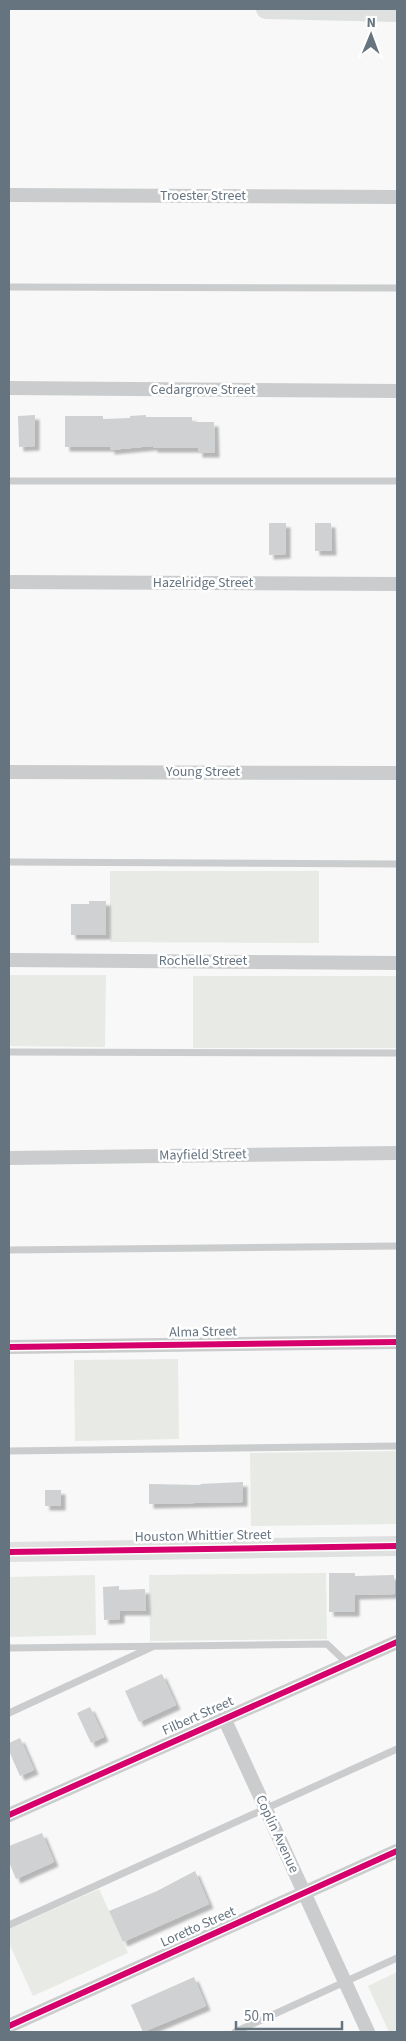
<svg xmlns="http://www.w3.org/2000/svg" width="406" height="2041" font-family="'Source Sans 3',sans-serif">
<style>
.green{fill:#e7eae5}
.building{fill:#cfd1d2;filter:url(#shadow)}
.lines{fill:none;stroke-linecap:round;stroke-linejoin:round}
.lane{stroke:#cbcccd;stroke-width:7}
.street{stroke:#cbcccd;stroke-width:14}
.secondary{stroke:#dfe0e0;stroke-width:20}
.cycleway-casing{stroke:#fff;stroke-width:9}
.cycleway{stroke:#d6006c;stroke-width:6}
.labels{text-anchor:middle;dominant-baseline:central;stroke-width:5;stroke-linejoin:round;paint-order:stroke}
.street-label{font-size:14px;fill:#667480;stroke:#fff}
</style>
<defs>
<filter id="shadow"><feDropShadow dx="4.5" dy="4.5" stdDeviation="1" flood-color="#0004"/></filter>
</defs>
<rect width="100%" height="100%" fill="#f8f8f8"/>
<g class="green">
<path d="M110,871H319V943L110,942Z"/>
<path d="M9,975H106L105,1047L9,1046Z"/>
<rect x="193" y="976" width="204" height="72"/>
<path d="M178,1359L179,1439L75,1441L74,1360Z"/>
<path d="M396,1451L397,1524L251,1526L250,1453Z"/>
<path d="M326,1573L327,1639L150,1641L149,1575Z"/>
<path d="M95,1575L96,1635L9,1637V1577Z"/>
<path d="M99,1889L128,1953L33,1996L9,1943V1929Z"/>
<path d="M397,1972V2032H389L368,1986Z"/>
</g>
<g class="building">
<path d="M35,415V446L19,447L18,416Z"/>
<path d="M146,415V417H192V422H214L215,453H198V448H153V446L110,450V447H65V416H103V419L130,418V416Z"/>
<path d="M269,523H286V554L269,555Z"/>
<path d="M315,523H331L332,551H315Z"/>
<path d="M89,901H106V935H71V904H89Z"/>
<path d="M243,1482V1502L149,1504V1484L201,1485L200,1484Z"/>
<rect x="45" y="1490" width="16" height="16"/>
<path d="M329,1573H355V1576L394,1575L395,1594L355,1595V1612H329Z"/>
<path d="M119,1586V1590L145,1589L146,1611H120V1619L104,1620L103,1587Z"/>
<path d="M162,1674L176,1705L139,1722L125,1691Z"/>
<path d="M90,1707L104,1737L91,1743L77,1713Z"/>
<path d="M20,1738L34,1770L20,1776L9,1751V1743Z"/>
<path d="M42,1833L54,1862L16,1879L9,1862V1846Z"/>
<path d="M195,1871L209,1904L123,1942L109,1911L157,1891Z"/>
<path d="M194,1977L206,2006L143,2032L131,2005Z"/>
</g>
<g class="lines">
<g class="lane">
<path d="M9,287L397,288"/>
<path d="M9,481H397"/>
<path d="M9,862L397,864"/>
<path d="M9,1052L397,1053"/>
<path d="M9,1250L397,1246"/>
<path d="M9,1451L397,1446"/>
<path d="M9,1648L327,1644L348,1664"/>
<path d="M9,1713L152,1647"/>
<path d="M9,1925L397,1749"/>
<path d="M235,2032L397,1958"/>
</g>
<g class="street">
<path d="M9,195L397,197"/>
<path d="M9,388L397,391"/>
<path d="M9,582L397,584"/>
<path d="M9,772L397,773"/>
<path d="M9,960L397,963"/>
<path d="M9,1158L397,1153"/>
<path d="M9,1347L397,1342"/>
<path d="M224,1718L368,2032"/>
<path d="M9,1815L397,1642"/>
<path d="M9,2026L397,1851"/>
</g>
<g class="secondary">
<path d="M266,9L397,12"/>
<path d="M9,1552L397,1546"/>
</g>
<defs>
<g id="cycleway">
<path d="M9,1347L397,1342"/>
<path d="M9,1552L397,1546"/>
<path d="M9,1815L397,1642"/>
<path d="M9,2026L397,1851"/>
</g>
</defs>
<use href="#cycleway" class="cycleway-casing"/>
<use href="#cycleway" class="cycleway"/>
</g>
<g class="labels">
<g class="street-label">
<text x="203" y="196">Troester Street</text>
<text x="203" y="390">Cedargrove Street</text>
<text x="203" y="583">Hazelridge Street</text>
<text x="203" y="772">Young Street</text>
<text x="203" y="961">Rochelle Street</text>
<text transform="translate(203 1155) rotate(-1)">Mayfield Street</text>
<text transform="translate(203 1332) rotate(-1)">Alma Street</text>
<text transform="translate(203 1536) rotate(-1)">Houston Whittier Street</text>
<text transform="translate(198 1716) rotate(-24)">Filbert Street</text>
<text transform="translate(277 1834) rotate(65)">Coplin Avenue</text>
<text transform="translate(198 1927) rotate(-24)">Loretto Street</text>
</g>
</g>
<rect width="406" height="2041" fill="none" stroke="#667480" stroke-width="20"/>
<g transform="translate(371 35) rotate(1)" stroke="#ffffff" stroke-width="4" paint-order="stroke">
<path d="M0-4L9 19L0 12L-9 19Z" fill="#667480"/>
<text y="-8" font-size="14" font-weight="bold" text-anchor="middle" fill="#667480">N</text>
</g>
<path d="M236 2021v8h106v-8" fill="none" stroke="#667480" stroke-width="2.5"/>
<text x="244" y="2021" font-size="15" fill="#667480" stroke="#ffffff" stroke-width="4" paint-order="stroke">50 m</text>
</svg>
